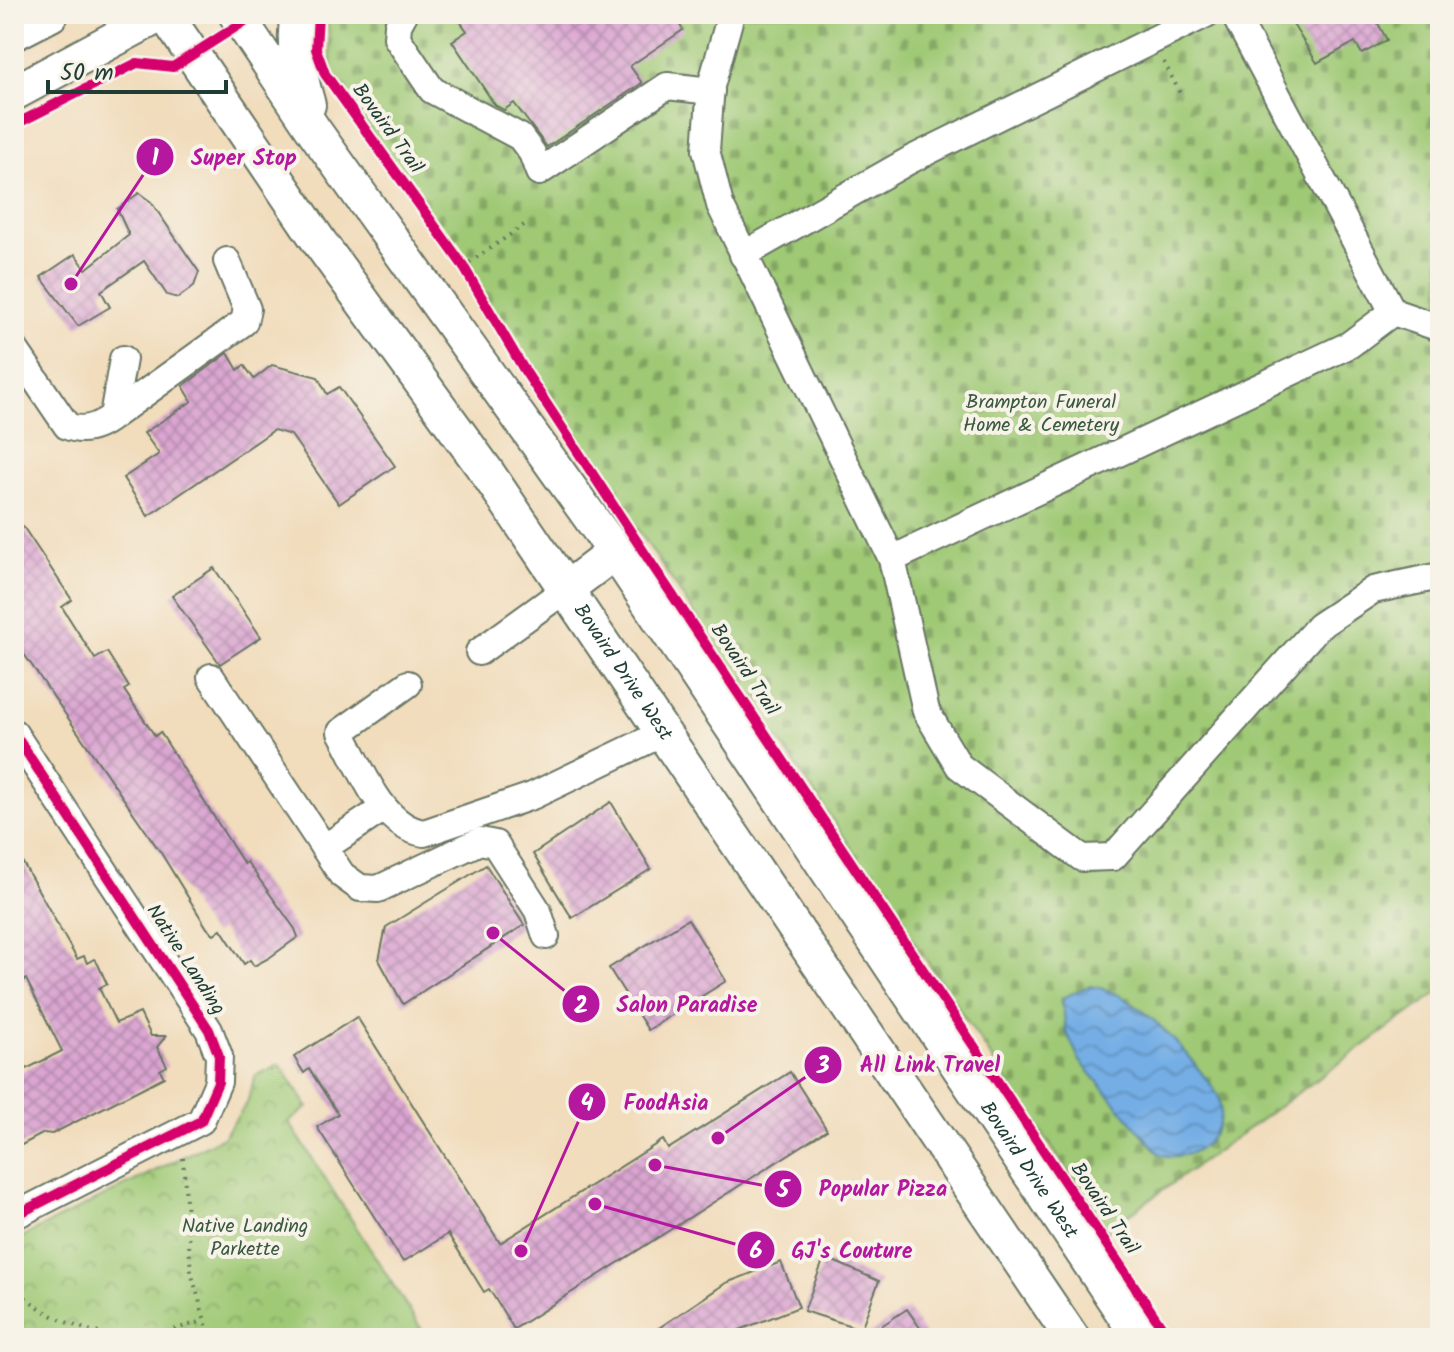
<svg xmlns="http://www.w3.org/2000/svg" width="1454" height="1352" font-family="Kalam,sans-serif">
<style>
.cemetery{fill:url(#cemetery-stones);stroke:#5f8354;stroke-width:2}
.park{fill:url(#park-crowns);stroke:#5f8354;stroke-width:2}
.water{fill:url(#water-waves);stroke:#4a768c;stroke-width:2}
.building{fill:url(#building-cross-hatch)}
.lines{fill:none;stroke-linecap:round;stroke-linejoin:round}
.minor-casing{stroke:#687563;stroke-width:30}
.major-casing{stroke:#687563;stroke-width:38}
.path{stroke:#687563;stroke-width:4;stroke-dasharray:2 6;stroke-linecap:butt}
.minor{stroke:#fff;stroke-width:26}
.major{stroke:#fff;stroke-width:34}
.cycleway-casing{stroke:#f7f3e8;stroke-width:15}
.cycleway{stroke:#d6006c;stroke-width:10}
.labels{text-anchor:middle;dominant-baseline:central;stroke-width:8;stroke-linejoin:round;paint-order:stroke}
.street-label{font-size:20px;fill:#1f3d34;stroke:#f7f3e8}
.park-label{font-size:20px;fill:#395941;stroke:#f7f3e8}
.leader{fill:none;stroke:#b5179e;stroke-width:3}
.callout-dot{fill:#b5179e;stroke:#f7f3e8;stroke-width:3}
.mark-label{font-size:24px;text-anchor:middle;font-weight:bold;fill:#fff}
.callout-label{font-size:22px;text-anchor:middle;font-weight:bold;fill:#b5179e;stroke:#f7f3e8;stroke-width:8;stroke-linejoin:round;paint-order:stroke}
</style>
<defs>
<pattern id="cemetery-stones" width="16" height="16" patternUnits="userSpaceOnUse" patternTransform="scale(2)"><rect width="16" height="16" fill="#9fc975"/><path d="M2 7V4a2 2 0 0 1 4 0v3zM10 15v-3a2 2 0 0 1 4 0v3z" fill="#81a461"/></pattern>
<pattern id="park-crowns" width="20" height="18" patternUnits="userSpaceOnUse" patternTransform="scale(2)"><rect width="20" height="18" fill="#9fc975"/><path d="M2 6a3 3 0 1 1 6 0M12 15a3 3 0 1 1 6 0" fill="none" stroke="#81a461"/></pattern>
<pattern id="water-waves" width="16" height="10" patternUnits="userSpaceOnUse" patternTransform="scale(2)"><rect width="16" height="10" fill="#75aee5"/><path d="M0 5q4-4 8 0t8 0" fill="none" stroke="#5f8fba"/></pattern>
<pattern id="building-cross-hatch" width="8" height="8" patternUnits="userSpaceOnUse" patternTransform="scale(2)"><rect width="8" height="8" fill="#dba5d2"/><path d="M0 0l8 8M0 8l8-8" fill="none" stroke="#b188ab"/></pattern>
</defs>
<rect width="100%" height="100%" fill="#f7f3e8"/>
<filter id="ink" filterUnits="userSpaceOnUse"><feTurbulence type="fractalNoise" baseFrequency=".0125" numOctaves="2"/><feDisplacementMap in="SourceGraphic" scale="16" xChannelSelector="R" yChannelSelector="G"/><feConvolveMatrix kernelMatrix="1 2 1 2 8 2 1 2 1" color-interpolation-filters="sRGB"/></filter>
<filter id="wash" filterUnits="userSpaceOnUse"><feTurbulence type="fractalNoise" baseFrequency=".006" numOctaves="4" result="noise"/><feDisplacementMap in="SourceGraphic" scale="32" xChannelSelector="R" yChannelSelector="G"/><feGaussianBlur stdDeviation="1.8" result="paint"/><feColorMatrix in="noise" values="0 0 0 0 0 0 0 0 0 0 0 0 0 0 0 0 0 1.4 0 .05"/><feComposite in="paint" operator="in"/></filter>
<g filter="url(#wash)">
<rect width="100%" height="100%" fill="#f1dcbb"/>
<path class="cemetery" d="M327,14H1440V991L1107,1230L332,73Z"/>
<path class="park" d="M280,1064L308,1107L289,1122L427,1338H14V1241L223,1137L247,1103L255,1076Z"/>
<path class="water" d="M1089,986C1138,990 1191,1057 1218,1095C1230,1133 1196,1165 1159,1154L1080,1061L1066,1031L1062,998Z"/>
<g id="blocks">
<g class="building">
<path d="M455,14H673L683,30L630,66L642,83L547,147L514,103L504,110L495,105L452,41L467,31Z"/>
<path d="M1309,14H1373L1387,40L1362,54L1355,42L1317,63L1292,23Z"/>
<path d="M139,193L151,202L199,272L194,286L178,298L167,295L144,261L101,291L110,307L78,326L41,277L75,254L86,269L129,235L117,209Z"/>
<path d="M228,353L238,370L244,365L254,379L272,365L318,377L327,394L339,387L395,466L339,504L291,435L274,430L148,516L123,478L159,454L144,433L192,401L183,386Z"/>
<path d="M14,513L72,600L62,607L95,659L107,652L129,687L124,690L155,736L160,732L244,864L247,862L295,929L298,937L269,958L254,966L250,960L244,964L221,929L214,934L207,928L161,853L24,654L14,633Z"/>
<path d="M214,568L261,637L220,664L172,596Z"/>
<path d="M611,802L651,869L572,918L533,854Z"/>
<path d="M14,847L77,959L84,956L87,963L94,959L98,964L107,984L99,988L116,1023L140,1013L151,1036H166L157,1047L167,1066L160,1070L164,1077L52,1134L44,1133L14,1149V1075L62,1051L26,979L14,985Z"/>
<path d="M486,865L524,925L403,1004L379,960L386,927Z"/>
<path d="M688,919L726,981L648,1030L609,968Z"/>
<path d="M357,1017L500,1243L663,1140L668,1149L790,1072L827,1130L514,1329L489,1289L484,1292L448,1234L403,1262L317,1127L338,1114L309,1069L304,1073L294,1057Z"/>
<path d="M831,1260L879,1281L861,1329L804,1311L823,1261L830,1264Z"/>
<path d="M781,1262L799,1307L737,1331L736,1338H644L726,1283Z"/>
<path d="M907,1309L927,1338H863Z"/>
</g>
</g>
</g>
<g filter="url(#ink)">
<use href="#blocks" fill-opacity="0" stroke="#687563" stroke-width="2"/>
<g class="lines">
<defs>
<g id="minor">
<path d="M404,14L398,25L397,38L432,90L520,137L532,153L539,172L667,86L711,91"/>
<path d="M731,14L711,86L706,150L720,205L892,559L926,711L959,766L1082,858L1113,857L1319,626L1373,590L1440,576"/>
<path d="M1234,14L1393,312L1440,328"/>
<path d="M743,255L910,160L1206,14"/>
<path d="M14,348L67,426C84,433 99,427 113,416L123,359"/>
<path d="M113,416L244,322L247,309L227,261"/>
<path d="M892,559L1349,345L1393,312"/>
<path d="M479,652L566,589"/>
<path d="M211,677L342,875L360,888L378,889L480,841L495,844L538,911L546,936"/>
<path d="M408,684L341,732C361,767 381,827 424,833L532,796L663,733"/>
<path d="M14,733L209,1030L219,1056L218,1082L201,1121L14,1216"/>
<path d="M324,848L384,808"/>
</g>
<g id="major">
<path id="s1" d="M165,14L320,243L486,471L1072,1338"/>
<path id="s2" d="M236,14L315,132L615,552L1140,1338"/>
<path d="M298,14C292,46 299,74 308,105"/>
<path d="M14,33L51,14"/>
<path d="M14,93L161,14"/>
<path d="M566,589L615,552"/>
</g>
</defs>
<use href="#minor" class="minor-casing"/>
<use href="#major" class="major-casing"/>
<g class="path">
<path d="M1164,62L1181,95"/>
<path d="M463,267L524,225"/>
<path d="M183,1158L191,1272L210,1338"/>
<path d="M14,1286C42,1317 81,1330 121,1338"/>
<path d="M143,1338L204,1321"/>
</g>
<use href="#minor" class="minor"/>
<use href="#major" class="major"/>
<defs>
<g id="cycleway">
<path d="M318,14L316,49L325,74L462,264L523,368L653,566L1169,1338"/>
<path d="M14,125L137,63L173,67L256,14"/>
<path d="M14,733L209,1030L219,1056L218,1082L201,1121L14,1216"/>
</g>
</defs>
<use href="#cycleway" class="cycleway-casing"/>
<use href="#cycleway" class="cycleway"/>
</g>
</g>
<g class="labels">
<g class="street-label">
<text transform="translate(387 129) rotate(54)">Bovaird Trail</text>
<text transform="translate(744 670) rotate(56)">Bovaird Trail</text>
<text stroke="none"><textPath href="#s1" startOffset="802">Bovaird Drive West</textPath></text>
<text transform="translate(185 960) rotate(57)">Native Landing</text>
<text stroke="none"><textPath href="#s2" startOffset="1402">Bovaird Drive West</textPath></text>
<text transform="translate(1104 1209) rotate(56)">Bovaird Trail</text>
</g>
<g class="park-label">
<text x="1041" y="403">Brampton Funeral<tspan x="1041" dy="23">Home &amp; Cemetery</tspan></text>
<text x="245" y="1227">Native Landing<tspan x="245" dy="23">Parkette</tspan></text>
</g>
</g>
<path class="leader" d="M71 284L155 157M493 933L581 1004M718 1138L823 1065M521 1251L587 1102M655 1165L783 1189M595 1204L756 1250"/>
<g class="callout-dot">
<circle cx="71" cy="284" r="8"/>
<circle cx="493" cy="933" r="8"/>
<circle cx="718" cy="1138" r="8"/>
<circle cx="521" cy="1251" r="8"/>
<circle cx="655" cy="1165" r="8"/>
<circle cx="595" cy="1204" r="8"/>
<circle cx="155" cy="157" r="20"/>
<circle cx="581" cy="1004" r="20"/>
<circle cx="823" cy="1065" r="20"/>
<circle cx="587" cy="1102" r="20"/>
<circle cx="783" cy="1189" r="20"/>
<circle cx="756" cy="1250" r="20"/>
</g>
<g class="mark-label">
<text x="155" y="165">1</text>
<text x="581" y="1013">2</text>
<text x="823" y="1073">3</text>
<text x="587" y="1110">4</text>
<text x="783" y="1197">5</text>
<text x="756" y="1258">6</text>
</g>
<g class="callout-label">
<text x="244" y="165">Super Stop</text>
<text x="687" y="1012">Salon Paradise</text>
<text x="930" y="1072">All Link Travel</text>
<text x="666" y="1110">FoodAsia</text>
<text x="883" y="1196">Popular Pizza</text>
<text x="852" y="1258">GJ's Couture</text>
</g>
<rect width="1454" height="1352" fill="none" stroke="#f7f3e8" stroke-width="48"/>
<path d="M48 80v12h178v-12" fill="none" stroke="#1f3d34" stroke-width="4"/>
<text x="60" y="80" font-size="24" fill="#1f3d34" stroke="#f7f3e8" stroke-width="6" paint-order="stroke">50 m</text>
</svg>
